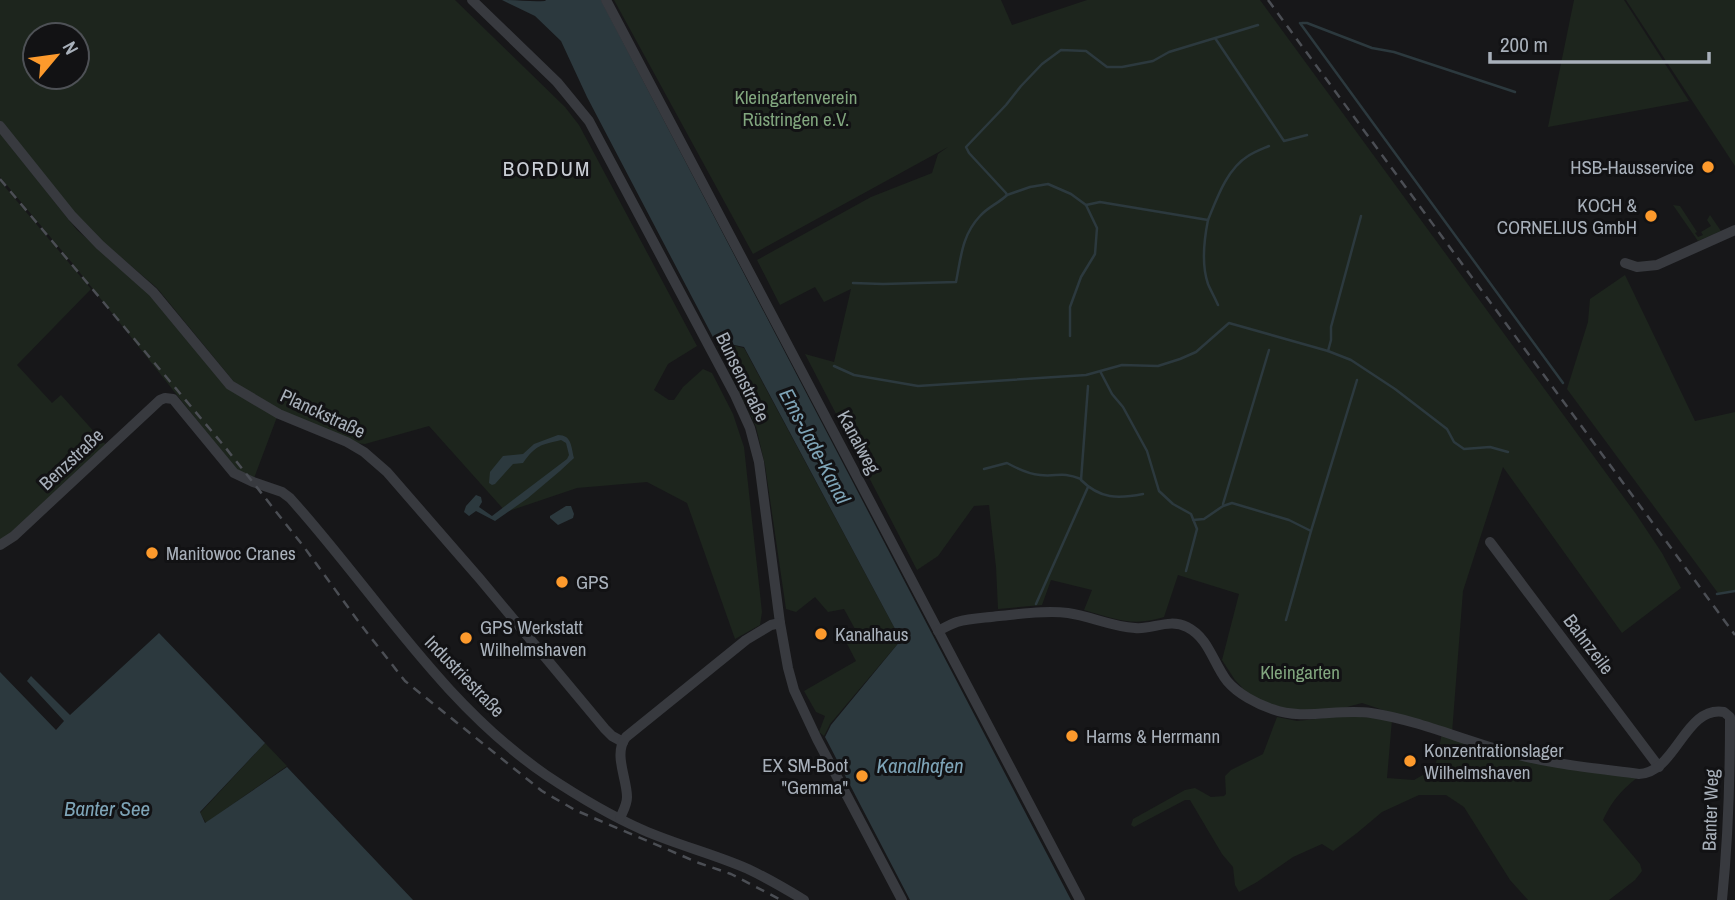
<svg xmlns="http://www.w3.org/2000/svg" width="1735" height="900" font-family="'Archivo Narrow',sans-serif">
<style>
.green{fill:#1d251d;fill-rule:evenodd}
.water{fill:#2c393e}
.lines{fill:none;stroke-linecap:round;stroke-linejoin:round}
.stream{stroke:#2c393e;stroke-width:2.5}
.minor{stroke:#383a3f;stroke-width:10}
.rail{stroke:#4b4e54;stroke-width:2.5;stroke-dasharray:9 7;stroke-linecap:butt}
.poi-dot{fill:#fd9a2c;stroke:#121214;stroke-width:2.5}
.labels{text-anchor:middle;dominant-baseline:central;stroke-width:6;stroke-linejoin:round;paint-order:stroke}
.park-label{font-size:19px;fill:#81a67e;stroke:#121214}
.poi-label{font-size:19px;fill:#a8b0ba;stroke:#121214;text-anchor:start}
.street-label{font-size:19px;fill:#a8b0ba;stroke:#121214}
.neighbourhood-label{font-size:21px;letter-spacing:2px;fill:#caced6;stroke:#121214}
.water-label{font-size:21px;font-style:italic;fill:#7ea4b7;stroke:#121214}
</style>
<rect width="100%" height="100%" fill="#171719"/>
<g class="green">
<path d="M0,0H455L565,107L579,125L697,346L668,364L654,390L669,400H674L683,387L703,369L712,373L733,414L744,447L762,612L760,625L735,639L687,503L647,482L577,488L506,512L429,426L365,444L345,442L280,413L234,382L157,288L83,225L0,121ZM35,35H77V77H35Z"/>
<path d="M614,0H1001L1012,25L1087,0H1260L1636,514L1662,553L1681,588L1622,633L1503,467L1463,591L1452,733L1362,703L1332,711L1298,713L1251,697L1235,680L1222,660L1239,594L1178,575L1164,617C1134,627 1114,619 1084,610L1092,590L1051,580L1042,605L998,609L996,567L989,505L974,506L938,556L917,570L805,354L834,362L851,289L824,302L815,287L780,305L757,260L871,197L932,173L938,154L948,147L753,254Z"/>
<path d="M1574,0H1624L1689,101L1548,127Z"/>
<path d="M1626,0H1735V166Z"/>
<path d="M0,133L77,230L151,294L228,387L277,417L253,481L238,472L73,264L0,177Z"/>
<path d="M0,181L91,289L17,365L52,403L61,395L106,445L0,543Z"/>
<path d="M1673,205L1680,206L1697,232L1695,233L1698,237L1703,235L1701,232L1711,226L1707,220L1710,215L1721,231L1698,241Z"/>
<path d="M1625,275L1695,421L1735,412V590L1718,593L1567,389L1588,322L1590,299Z"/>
<path d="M715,341L744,348L901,640L830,724L824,736L819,732L825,716L816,712L804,691L856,661L844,638L855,629L844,609L828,612L815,597L796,612L786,609L765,465L756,427Z"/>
<path d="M1342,716L1380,718L1392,720L1387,778L1414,780L1435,768L1442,733L1536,763L1640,775C1622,790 1613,799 1603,820L1640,864L1642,871L1635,880L1609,900H1528L1510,880L1464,807L1446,795H1419L1382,812L1357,833L1333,851L1322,844L1293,857L1257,882L1239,892L1235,885L1233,867L1222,854L1190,800H1185L1134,827L1131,825L1133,819L1185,790L1195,788L1211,797L1224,796L1226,794L1225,776L1231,770L1263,754L1277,717L1297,721Z"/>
<path d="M265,743L287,766L206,823L200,813Z"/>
</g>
<g class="water">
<path d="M502,0C517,0 531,2 545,1L546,0H601L1071,900H910L825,737L831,725L901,640L744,347L715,341L587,97L561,41L535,16Z"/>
<path d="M558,435C572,435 571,447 574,458L560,471L528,498L495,521L476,511L469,516L464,512L466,506L476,495L481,497L482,502L479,507L492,516L567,459L569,455L566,443L561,440C540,445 536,445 523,463L513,464L495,484L492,485L489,483L490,472L503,456L523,454L534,444Z"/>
<path d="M566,506H571L574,514L573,518L558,525L550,518V516Z"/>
<path d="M159,633L265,743L200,812L205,823L287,767L413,900H0V672L56,730L64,721L27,681L31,676L70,715Z"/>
</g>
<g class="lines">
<g class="stream">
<path d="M1300,23L1563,383"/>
<path d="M1302,23H1307L1372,48L1394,52L1515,92"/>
<path d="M1215,38L1284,141L1307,135"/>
<path d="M1007,195L1030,187L1048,184L1071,194L1086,205L1097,228L1095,254L1081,277L1070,307V336"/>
<path d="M1086,205L1100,202L1208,220C1217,198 1227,169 1248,156C1254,152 1262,149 1269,146"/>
<path d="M1208,220C1204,240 1201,264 1208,284C1211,291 1215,298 1218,305"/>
<path d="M853,283L883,284L956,282C961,257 962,235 980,216C988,207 999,203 1007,195L1006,193L969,153L966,147L1006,105L1021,86L1042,64L1061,50L1086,51L1107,67H1122L1153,61L1169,52L1258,25"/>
<path d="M1328,351L1331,340V327L1361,216"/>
<path d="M834,366L854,375L918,386L1086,375L1122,365L1158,366L1180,359L1196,352L1229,323L1328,351L1351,360L1395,389L1447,429L1454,442L1464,449L1490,447L1508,452"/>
<path d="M1100,371L1112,394L1123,407L1147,451L1159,491L1173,504L1191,514L1197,529L1186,571"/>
<path d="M1088,386L1081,480C1100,499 1118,499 1143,494"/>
<path d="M984,469L1007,463C1018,469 1028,474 1040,475C1058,477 1061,471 1081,479"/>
<path d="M1223,504L1269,350"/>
<path d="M1193,520L1204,519L1223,506L1232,503L1289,520L1311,531L1286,620"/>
<path d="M1311,531L1357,380"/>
<path d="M1717,594L1735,591"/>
<path d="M1036,604L1088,487"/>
</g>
<g class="minor">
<path d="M472,0L557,82L589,121L735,395L750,428L759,462L780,623L788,668L794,690L817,739L902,900"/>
<path d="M606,0L1080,900"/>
<path d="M0,126L72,216L100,245L153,292L230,385L279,414L347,442L364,452L387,472L480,579L605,729L612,736L623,742"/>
<path d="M1625,263L1637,267L1657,265L1735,230"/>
<path d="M1490,542L1659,767"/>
<path d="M0,545L14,536L160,400L165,398L173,399L234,473L253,482L282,492L290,498C374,591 441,703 546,775C576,795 609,815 643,830C677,845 714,854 748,869C767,878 786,889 804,900"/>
<path d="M938,631C944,628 951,624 957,622C971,618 985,618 999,616C1022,614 1045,610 1068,613C1090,616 1112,627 1135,628C1152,630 1169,618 1187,627C1209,638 1213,663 1227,681C1238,694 1257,704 1272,709C1304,721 1338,708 1371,713C1417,720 1460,739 1504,751C1548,764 1594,768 1639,774C1676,773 1685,705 1724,712L1730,717V721C1730,781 1728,840 1722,900"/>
<path d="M620,818C623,811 627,805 627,797C627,778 613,754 626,737L746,640L771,625L780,623"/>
</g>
<g class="rail">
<path d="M1268,0L1735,635"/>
<path d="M0,179L225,447L304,547L361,625L405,681L542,791L575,810L699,863L731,874L781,900"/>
</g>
</g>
<g class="poi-dot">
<circle cx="1708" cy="167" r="7"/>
<circle cx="1651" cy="216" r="7"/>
<circle cx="152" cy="553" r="7"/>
<circle cx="562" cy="582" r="7"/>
<circle cx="821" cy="634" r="7"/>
<circle cx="466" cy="638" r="7"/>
<circle cx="1072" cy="736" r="7"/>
<circle cx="1410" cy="761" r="7"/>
<circle cx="862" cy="776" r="7"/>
</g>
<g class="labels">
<g class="park-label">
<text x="796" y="97">Kleingartenverein<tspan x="796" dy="22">Rüstringen e.V.</tspan></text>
<text x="1300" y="672">Kleingarten</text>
</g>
<g class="poi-label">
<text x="1694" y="167" text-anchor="end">HSB-Hausservice</text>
<text x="1637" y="205" text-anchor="end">KOCH &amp;<tspan x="1637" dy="22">CORNELIUS GmbH</tspan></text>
<text x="166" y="553">Manitowoc Cranes</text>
<text x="576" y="582">GPS</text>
<text x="480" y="627">GPS Werkstatt<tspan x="480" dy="22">Wilhelmshaven</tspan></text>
<text x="835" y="634">Kanalhaus</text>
<text x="1086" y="736">Harms &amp; Herrmann</text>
<text x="1424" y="750">Konzentrationslager<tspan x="1424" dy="22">Wilhelmshaven</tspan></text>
<text x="848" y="765" text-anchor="end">EX SM-Boot<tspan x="848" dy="22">"Gemma"</tspan></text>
</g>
<g class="street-label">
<text transform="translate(743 377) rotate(64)">Bunsenstraße</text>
<text transform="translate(323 413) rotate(25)">Planckstraße</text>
<text transform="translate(859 442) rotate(62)">Kanalweg</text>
<text transform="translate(71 459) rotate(-43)">Benzstraße</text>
<text transform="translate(1589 644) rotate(53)">Bahnzeile</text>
<text transform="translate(465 676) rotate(46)">Industriestraße</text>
<text transform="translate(1710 810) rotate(-88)">Banter Weg</text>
</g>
<g class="neighbourhood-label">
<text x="547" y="168">BORDUM</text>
</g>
<g class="water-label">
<text transform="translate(815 446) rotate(62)">Ems-Jade-Kanal</text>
<text x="920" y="765">Kanalhafen</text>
<text x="107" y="808">Banter See</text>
</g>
</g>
<g transform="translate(56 56) rotate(61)"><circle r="33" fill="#121214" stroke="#4e5156" stroke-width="2"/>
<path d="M0-5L12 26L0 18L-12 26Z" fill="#fd9a2c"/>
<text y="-10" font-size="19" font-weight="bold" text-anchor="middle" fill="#a8b0ba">N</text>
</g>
<path d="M1490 52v10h219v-10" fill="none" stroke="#a8b0ba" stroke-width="3.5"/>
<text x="1500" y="52" font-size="21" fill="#a8b0ba" stroke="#121214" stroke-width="5" paint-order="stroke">200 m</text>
</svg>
